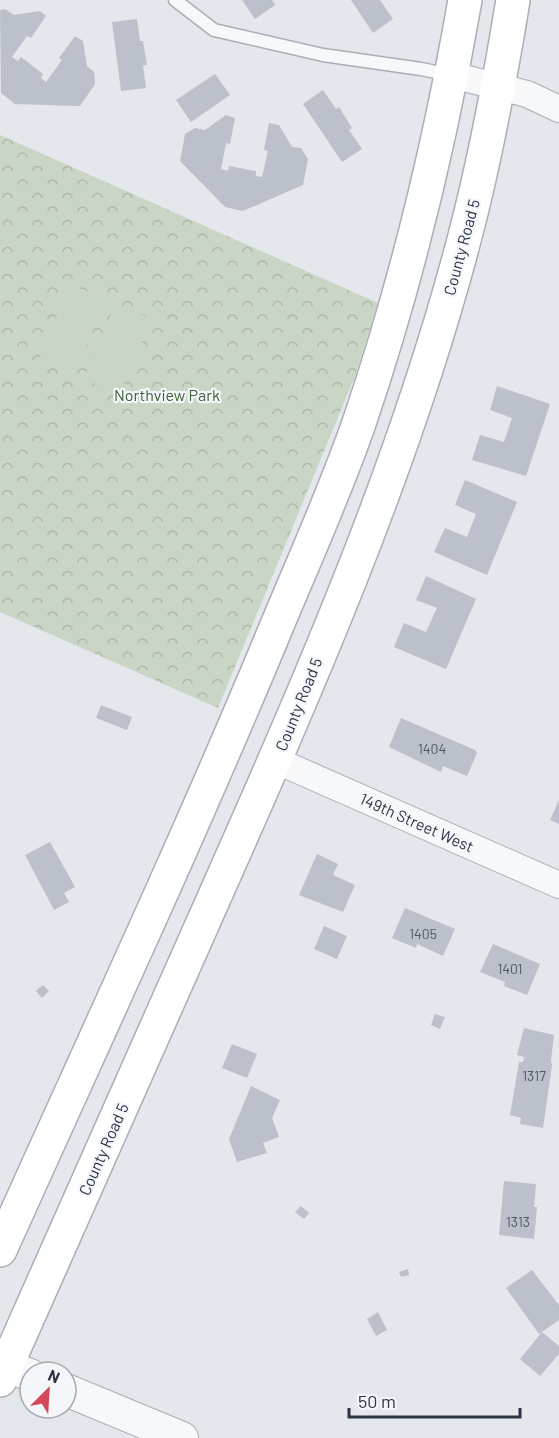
<svg xmlns="http://www.w3.org/2000/svg" width="559" height="1438" font-family="Barlow,sans-serif">
<style>
.park{fill:url(#park-crowns)}
.garden{fill:#c9d6c5}
.building{fill:#bbc0ca}
.lines{fill:none;stroke-linecap:round;stroke-linejoin:round}
.service-casing{stroke:#a9aeb7;stroke-width:15}
.minor-casing{stroke:#a9aeb7;stroke-width:28}
.tertiary-casing{stroke:#a9aeb7;stroke-width:34}
.secondary-casing{stroke:#a9aeb7;stroke-width:36}
.service{stroke:#f7f8fa;stroke-width:12}
.minor{stroke:#f7f8fa;stroke-width:26}
.tertiary{stroke:#f7f8fa;stroke-width:32}
.secondary{stroke:#fff;stroke-width:33}
.labels{text-anchor:middle;dominant-baseline:central;stroke-width:4.5;stroke-linejoin:round;paint-order:stroke}
.number-label{font-size:14px;fill:#4f5766}
.street-label{font-size:16px;fill:#2b3445;stroke:#f4f6f9}
.park-label{font-size:16px;fill:#3f6138;stroke:#f4f6f9}
</style>
<defs>
<pattern id="park-crowns" width="20" height="18" patternUnits="userSpaceOnUse" patternTransform="scale(1.5)"><rect width="20" height="18" fill="#c9d6c5"/><path d="M2 6a3 3 0 1 1 6 0M12 15a3 3 0 1 1 6 0" fill="none" stroke="#adb8ab"/></pattern>
</defs>
<rect width="100%" height="100%" fill="#e4e7ec"/>
<path class="park" d="M0,135L378,303L355,376L218,708L0,612Z"/>
<g class="garden">
<path d="M70,284L106,300L74,375L39,360Z"/>
<path d="M116,303L152,319L120,394L84,379Z"/>
</g>
<g class="building">
<path d="M242,0H272L275,5L255,19Z"/>
<path d="M351,0H380L393,19L373,33Z"/>
<path d="M5,9L14,15L40,11L46,16L31,38L27,36L12,57L18,61L21,57L43,74L41,78L46,82L62,60L59,58L75,36L83,41L87,66L94,72L95,84L80,106L15,104L1,93L0,10Z"/>
<path d="M137,19L140,41H143L147,65H143L146,88L121,91L112,22Z"/>
<path d="M215,74L230,95L191,122L176,100Z"/>
<path d="M323,90L336,109L339,107L352,128L349,130L362,149L342,162L303,104Z"/>
<path d="M226,115L235,118L230,144L226,143L221,169L228,171L229,166L256,171V176L262,177L268,151L264,150L269,123L279,125L292,147L301,148L308,159L303,185L243,211L225,207L180,161L185,134L195,128L205,130Z"/>
<path d="M497,386L550,404L526,476L472,460L480,435L504,442L512,418L490,410Z"/>
<path d="M465,480L517,502L487,575L434,552L445,528L467,537L476,514L455,505Z"/>
<path d="M426,576L476,599L446,669L394,647L404,623L426,632L437,608L416,600Z"/>
<path d="M101,705L132,717L127,730L96,718Z"/>
<path d="M401,718L475,750L477,753L467,776L443,766L441,772L389,747Z"/>
<path d="M559,800V824L550,820Z"/>
<path d="M50,842L75,887L64,893L69,902L54,910L25,855Z"/>
<path d="M317,854L338,864L333,875L355,885L343,912L299,895Z"/>
<path d="M405,908L455,929L443,956L417,944L416,948L392,938Z"/>
<path d="M324,926L347,936L337,959L314,949Z"/>
<path d="M493,944L540,964L527,995L504,986L505,982L480,972Z"/>
<path d="M43,985L49,991L42,998L36,991Z"/>
<path d="M435,1014L445,1017L440,1029L431,1025Z"/>
<path d="M524,1028L554,1035L551,1060L552,1066L543,1128L520,1124L521,1118L510,1115L519,1062H523L524,1057L517,1055Z"/>
<path d="M232,1044L257,1054L247,1078L222,1068Z"/>
<path d="M251,1086L280,1100L272,1118L279,1137L263,1143L267,1153L237,1162L229,1139Z"/>
<path d="M504,1181L536,1184L534,1207H537L534,1239L499,1235Z"/>
<path d="M301,1206L309,1213L304,1219L295,1212Z"/>
<path d="M408,1269L409,1275L401,1277L399,1272Z"/>
<path d="M532,1270L559,1305V1320L542,1332L559,1346V1354L540,1376L520,1359L542,1332L539,1334L506,1288Z"/>
<path d="M378,1312L387,1330L376,1336L367,1319Z"/>
</g>
<g class="lines">
<defs>
<path id="service" d="M175,0L214,30L323,55L421,69L451,75"/>
<g id="minor">
<path d="M452,75L527,94L559,109"/>
<path d="M275,760L559,885"/>
</g>
<g id="tertiary">
<path d="M0,1363L30,1375"/>
<path d="M66,1390L182,1438"/>
</g>
<g id="secondary">
<path d="M0,1250C92,1045 187,842 273,635C302,565 334,495 359,423C406,285 440,144 465,0"/>
<path d="M0,1380C68,1229 135,1077 202,925C301,702 402,476 464,240C485,161 500,80 513,0"/>
</g>
</defs>
<use href="#service" class="service-casing"/>
<use href="#minor" class="minor-casing"/>
<use href="#tertiary" class="tertiary-casing"/>
<use href="#secondary" class="secondary-casing"/>
<use href="#service" class="service"/>
<use href="#minor" class="minor"/>
<use href="#tertiary" class="tertiary"/>
<use href="#secondary" class="secondary"/>
</g>
<g class="labels">
<g class="number-label">
<text x="432" y="748">1404</text>
<text x="423" y="933">1405</text>
<text x="510" y="968">1401</text>
<text x="534" y="1075">1317</text>
<text x="518" y="1221">1313</text>
</g>
<g class="street-label">
<text transform="translate(461 247) rotate(-75)">County Road 5</text>
<text transform="translate(298 704) rotate(-68)">County Road 5</text>
<text transform="translate(417 822) rotate(24)">149th Street West</text>
<text transform="translate(103 1149) rotate(-66)">County Road 5</text>
</g>
<g class="park-label">
<text x="167" y="394">Northview Park</text>
</g>
</g>
<g transform="translate(48 1390) rotate(24)"><circle r="28" fill="#f4f6f9" stroke="#a4a8b1" stroke-width="1.5"/>
<path d="M0-4.5L10 22L0 15L-10 22Z" fill="#d1495b"/>
<text y="-9" font-size="16" font-weight="bold" text-anchor="middle" fill="#2b3445">N</text>
</g>
<path d="M349 1408v9h171v-9" fill="none" stroke="#2b3445" stroke-width="3"/>
<text x="358" y="1408" font-size="18" fill="#2b3445" stroke="#f4f6f9" stroke-width="4.5" paint-order="stroke">50 m</text>
</svg>
